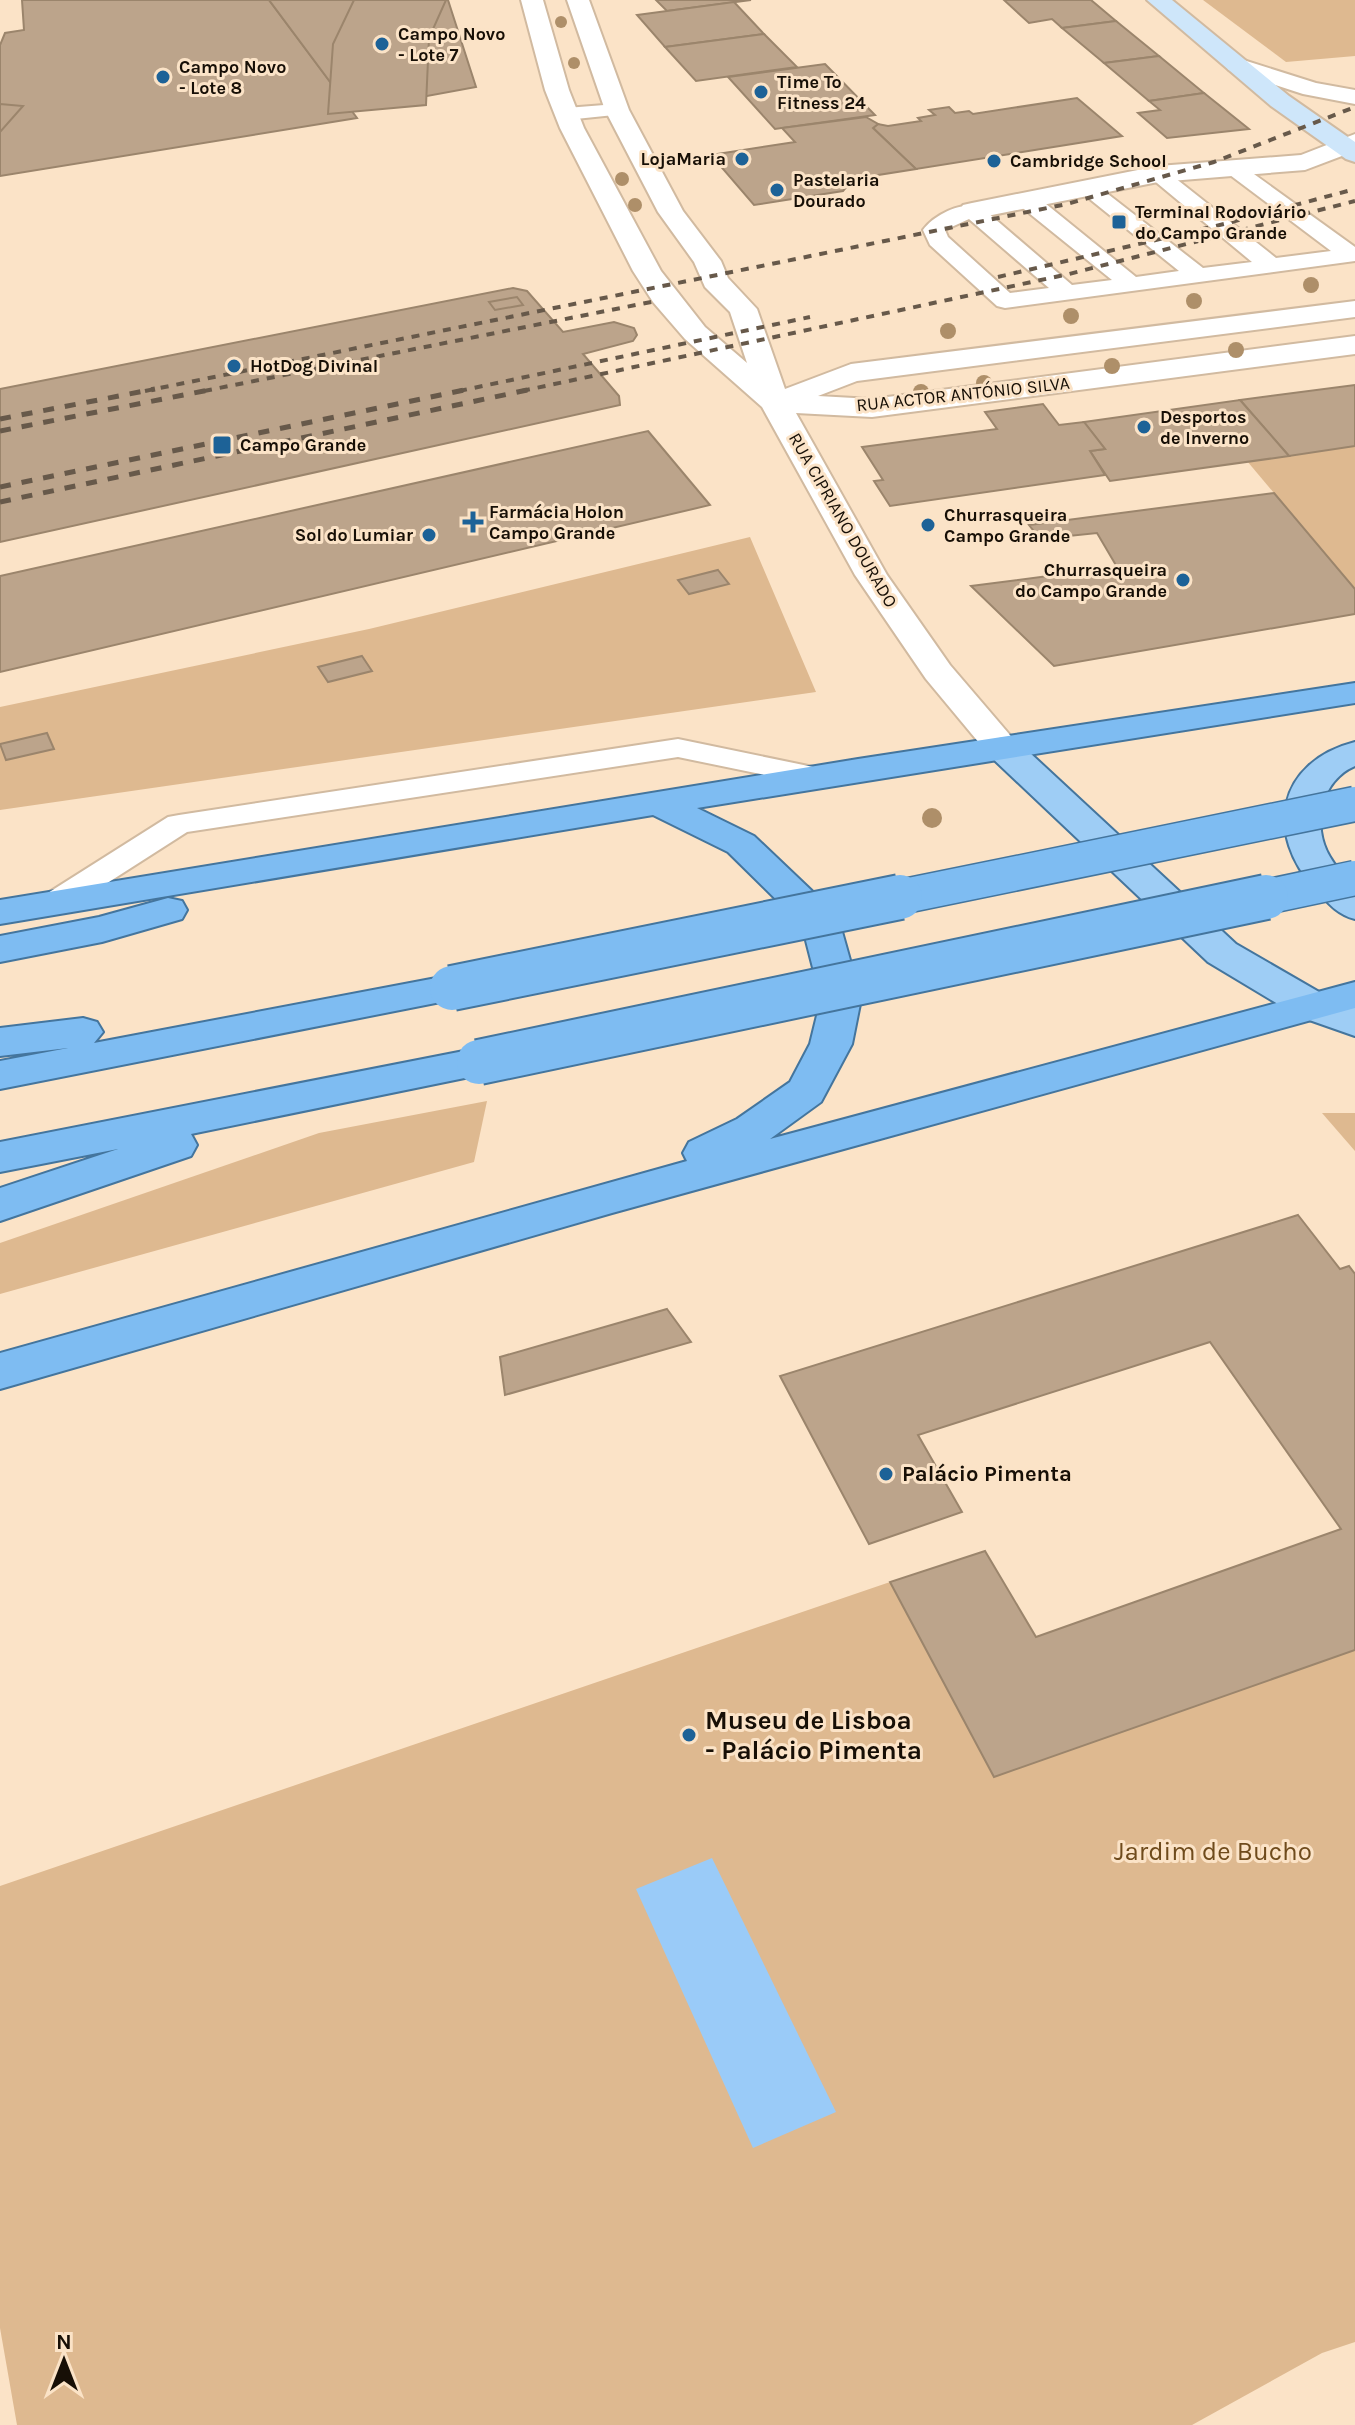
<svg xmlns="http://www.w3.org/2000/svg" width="1355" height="2425" font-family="Karla,sans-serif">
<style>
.green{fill:#deb990}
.water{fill:#9acbf8}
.building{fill:#bca48b;stroke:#9b856c;stroke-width:2}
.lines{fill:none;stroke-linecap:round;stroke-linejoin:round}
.service-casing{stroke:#d1baa0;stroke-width:4}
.minor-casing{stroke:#d1baa0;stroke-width:4}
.secondary-casing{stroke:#d1baa0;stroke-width:4}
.primary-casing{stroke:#44759d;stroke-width:4}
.trunk-casing{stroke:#44759d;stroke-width:4}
.service{fill:#fff;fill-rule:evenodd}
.minor{fill:#fff;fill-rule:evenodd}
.secondary{fill:#cee6fa;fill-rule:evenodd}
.primary{fill:#9ecdf5;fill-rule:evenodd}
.trunk{fill:#7ebcf2;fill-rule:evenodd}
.rail-far1{stroke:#67594a;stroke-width:4;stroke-dasharray:8 8;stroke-linecap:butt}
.rail{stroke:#67594a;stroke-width:5;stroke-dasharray:11 11;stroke-linecap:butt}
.trunk-bridge-far1-casing{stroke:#44759d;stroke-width:37;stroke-linecap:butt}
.trunk-bridge-casing{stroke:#44759d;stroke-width:48;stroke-linecap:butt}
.trunk-bridge-far1{stroke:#7ebcf2;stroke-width:34}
.trunk-bridge{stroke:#7ebcf2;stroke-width:44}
.tree{fill:#ae8f69}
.poi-dot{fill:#1d6297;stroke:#fbe3c7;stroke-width:3}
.labels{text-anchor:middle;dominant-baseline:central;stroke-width:6;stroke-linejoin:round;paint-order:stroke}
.far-poi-label{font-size:18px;font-weight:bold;fill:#170f06;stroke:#fbe3c7;text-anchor:start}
.far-street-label{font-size:18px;fill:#170f06;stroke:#fbe3c7}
.poi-label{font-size:22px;font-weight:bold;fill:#170f06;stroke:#fbe3c7;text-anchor:start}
.near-poi-label{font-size:26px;font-weight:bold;fill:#170f06;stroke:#fbe3c7;text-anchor:start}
.near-park-label{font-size:26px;fill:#6f4b1c;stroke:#fbe3c7}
</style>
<rect width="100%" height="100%" fill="#fbe3c7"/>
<g class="green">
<path d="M1203,0H1355V56L1286,62Z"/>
<path d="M1355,446V589L1247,461Z"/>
<path d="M750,537L816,692L0,810V707L369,629Z"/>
<path d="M487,1101L474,1162L0,1294V1243L319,1133Z"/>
<path d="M1322,1113H1355V1151Z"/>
<path d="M890,1582L994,1777L1355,1650V2342L1322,2353L1192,2425H17L0,2328V1886Z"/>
</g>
<path class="water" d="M712,1858L836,2112L753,2148L636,1889Z"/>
<g class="building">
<path d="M22,0H269L357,118L0,176V45L5,33L24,30Z"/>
<path d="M269,0H448L476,87L351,110Z"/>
<path d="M354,0H446L429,38L426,105L328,114L333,44Z"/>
<path d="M656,0H751L667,11Z"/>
<path d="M1004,0H1091L1116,21L1062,28L1052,19L1029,23Z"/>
<path d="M734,2L764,34L665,47L637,15Z"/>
<path d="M1116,21L1159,56L1104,63L1062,28Z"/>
<path d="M764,34L797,67L696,81L665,47Z"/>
<path d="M1159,56L1204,93L1149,101L1104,63Z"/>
<path d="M825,64L875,115L775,129L728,77Z"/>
<path d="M1204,93L1249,129L1167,138L1138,113L1160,110L1149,101Z"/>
<path d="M1077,98L1122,136L916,169L873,128L878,124L888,126L921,121L918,118L935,115L929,110L949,107L955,113L969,111L973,114Z"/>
<path d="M0,104L23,106L0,132Z"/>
<path d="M866,117L878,124L873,128L916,169L853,179L843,191L754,205L711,155L795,142L782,128Z"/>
<path d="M513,288L527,291L563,332L614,322L634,328L637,335L633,341L583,354L619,396L620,405L0,542V389Z"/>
<path d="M517,297L523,305L495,310L489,302Z"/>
<path d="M1355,385V446L1289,456L1240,400Z"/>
<path d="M1240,400L1289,456L1110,481L1090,451L1105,449L1084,422Z"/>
<path d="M1043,404L1059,425L1084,422L1105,449L1090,451L1105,475L890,506L874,481L883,480L862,447L997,429L985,412Z"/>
<path d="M648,431L710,505L0,672V576Z"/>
<path d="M1274,493L1355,589V614L1054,666L971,586L1117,567L1097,533L1040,539L1029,525Z"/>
<path d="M718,570L729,584L689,594L678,580Z"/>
<path d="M362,656L372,671L328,682L318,667Z"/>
<path d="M47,733L54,749L6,760L0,744Z"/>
<path d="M1298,1215L1340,1269L1349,1266L1355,1274V1650L994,1777L890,1582L985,1551L1036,1637L1341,1529L1210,1342L918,1435L962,1512L869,1544L780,1376Z"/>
<path d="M667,1309L691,1342L505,1395L500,1357Z"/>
</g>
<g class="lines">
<defs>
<g id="service">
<path d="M617,104L624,106L627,110L624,114L566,120L556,114L566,108Z"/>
<path d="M1233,162L1240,164L1355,247V261L1005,308L997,306L930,245L923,230C934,215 960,202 980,206L1072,285L1112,280L1019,205L1016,200L1027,194L1035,195L1136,277L1179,271L1081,192L1077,188L1081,184H1095L1203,268L1252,262L1151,178L1147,174L1158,168L1165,170L1276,258L1331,251L1226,172L1223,168ZM969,219L1049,288L1010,293L948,237L945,230Z"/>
<path d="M678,739L818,768L829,771L833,777L829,783L818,786L678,757L187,832L62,912L51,915L40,912L35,905L40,898L168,817L179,815Z"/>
</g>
<g id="minor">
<path d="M521,0H543L569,90L584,128L661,271L705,327L747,363L730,312L705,287L694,262L658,212L605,110L567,0H589L629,110L683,211L721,261L728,278L757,309L785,389L851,364L1355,301V317L857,381L818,396L872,399L1355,336V354L872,417L796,413L887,575L950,665L1021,748L1016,756L1003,759L990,756L926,679L855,575L762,407L685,339L653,302L633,271L560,128L545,90Z"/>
<path d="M1237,58L1316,83L1355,90V104L1303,94L1229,70L1225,65L1229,60Z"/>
<path d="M1355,134V151L1305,170L1158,182L972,219L963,217L959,211L963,205L972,203L1158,166L1301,155Z"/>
</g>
<path id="secondary" d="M1147,0H1172L1289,96L1355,142V162L1346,159L1271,106Z"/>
<g id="primary">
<path d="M1003,737L1016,740L1236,944L1326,996L1355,1007V1036L1298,1016L1208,962L990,756L985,748L990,740Z"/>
<path d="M1355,742V766C1321,780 1311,826 1330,857C1336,868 1346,877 1355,885V919C1338,915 1328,903 1316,890C1264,834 1277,762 1355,742Z"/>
</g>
<g id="trunk">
<path d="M1355,683V703L697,808L754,836L834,912L839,921L861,999L852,1044L821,1102L770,1139L1355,982V1008L612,1213L0,1389V1353L687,1161L683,1153L689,1142L737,1119L790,1082L810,1044L821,999L802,925L728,852L653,815L0,924V900L858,759Z"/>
<path d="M168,898L182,901L187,910L182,919L102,942L0,962V936L99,917Z"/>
<path d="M452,975L466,979L472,988L466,997L0,1089V1061L68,1048L0,1056V1028L83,1018L97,1022L103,1032L94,1043Z"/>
<path d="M479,1048L494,1052L500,1062L494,1072L191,1134L197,1145L191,1156L0,1221V1188L118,1149L0,1172V1142Z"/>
</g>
</defs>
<use href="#service" class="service-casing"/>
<use href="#minor" class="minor-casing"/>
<use href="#secondary" class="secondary-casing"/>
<use href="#primary" class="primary-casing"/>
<use href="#trunk" class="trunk-casing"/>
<use href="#service" class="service"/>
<use href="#minor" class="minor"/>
<use href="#secondary" class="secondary"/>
<use href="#primary" class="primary"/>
<use href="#trunk" class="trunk"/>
<g class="rail-far1">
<path d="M998,277L1224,224L1355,189"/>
<path d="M145,391L1067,204L1214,162L1355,107"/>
<path d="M204,391L656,301"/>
<path d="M459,391L810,317"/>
<path d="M522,391L1069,274L1355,201"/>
</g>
<g class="rail">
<path d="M0,419L155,389"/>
<path d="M0,431L214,389"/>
<path d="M0,487L469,389"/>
<path d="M0,502L532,389"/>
</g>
<defs>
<g id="trunk-bridge-far1">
<path d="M890,899L1355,804"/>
<path d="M1256,899L1355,878"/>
</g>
<g id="trunk-bridge">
<path d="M452,988L900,897"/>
<path d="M479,1062L1266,897"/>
</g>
</defs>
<use href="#trunk-bridge-far1" class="trunk-bridge-far1-casing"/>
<use href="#trunk-bridge" class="trunk-bridge-casing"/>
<use href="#trunk-bridge-far1" class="trunk-bridge-far1"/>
<use href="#trunk-bridge" class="trunk-bridge"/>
</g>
<g class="tree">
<circle cx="561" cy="22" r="6"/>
<circle cx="574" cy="63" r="6"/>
<circle cx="622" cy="179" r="7"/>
<circle cx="635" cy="205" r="7"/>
<circle cx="1311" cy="285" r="8"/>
<circle cx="1194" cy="301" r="8"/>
<circle cx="1071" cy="316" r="8"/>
<circle cx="948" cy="331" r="8"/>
<circle cx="1236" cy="350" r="8"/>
<circle cx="1112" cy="366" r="8"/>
<circle cx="984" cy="383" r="8"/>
<circle cx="921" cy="392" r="8"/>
<circle cx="932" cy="818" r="10"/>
</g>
<g class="poi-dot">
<circle cx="382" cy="44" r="8"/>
<circle cx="163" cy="77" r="8"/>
<circle cx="761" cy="92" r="8"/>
<circle cx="742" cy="159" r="8"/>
<circle cx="994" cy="161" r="8"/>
<circle cx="777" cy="190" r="8"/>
<rect x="1111" y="214" width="16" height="16" rx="4"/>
<circle cx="234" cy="366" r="8"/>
<circle cx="1144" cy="427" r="8"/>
<rect x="212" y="435" width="20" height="20" rx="4"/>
<path d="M469 510h8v8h8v8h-8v8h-8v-8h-8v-8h8z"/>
<circle cx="928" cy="525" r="8"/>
<circle cx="429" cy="535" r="8"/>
<circle cx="1183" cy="580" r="8"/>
<circle cx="886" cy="1474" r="8"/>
<circle cx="689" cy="1735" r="8"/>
</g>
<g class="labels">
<g class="far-poi-label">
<text x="398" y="34">Campo Novo<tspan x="398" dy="21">- Lote 7</tspan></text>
<text x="179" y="67">Campo Novo<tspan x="179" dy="21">- Lote 8</tspan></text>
<text x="777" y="82">Time To<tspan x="777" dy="21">Fitness 24</tspan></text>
<text x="726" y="159" text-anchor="end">LojaMaria</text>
<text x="1010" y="161">Cambridge School</text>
<text x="793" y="180">Pastelaria<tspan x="793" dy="21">Dourado</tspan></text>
<text x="1135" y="212">Terminal Rodoviário<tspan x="1135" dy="21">do Campo Grande</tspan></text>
<text x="250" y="366">HotDog Divinal</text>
<text x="1160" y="417">Desportos<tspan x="1160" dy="21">de Inverno</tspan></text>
<text x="240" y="445">Campo Grande</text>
<text x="489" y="512">Farmácia Holon<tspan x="489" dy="21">Campo Grande</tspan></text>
<text x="944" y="515">Churrasqueira<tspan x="944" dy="21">Campo Grande</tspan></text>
<text x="413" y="535" text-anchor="end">Sol do Lumiar</text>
<text x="1167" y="570" text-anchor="end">Churrasqueira<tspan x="1167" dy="21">do Campo Grande</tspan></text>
</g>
<g class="far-street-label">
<text transform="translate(963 394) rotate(-6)">RUA ACTOR ANTÓNIO SILVA</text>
<text transform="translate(843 520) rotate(60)">RUA CIPRIANO DOURADO</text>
</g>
<g class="poi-label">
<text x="902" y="1474">Palácio Pimenta</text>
</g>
<g class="near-poi-label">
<text x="705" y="1720">Museu de Lisboa<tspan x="705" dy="30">- Palácio Pimenta</tspan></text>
</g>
<g class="near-park-label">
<text x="1213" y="1851">Jardim de Bucho</text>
</g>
</g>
<g transform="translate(64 2361)" stroke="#fbe3c7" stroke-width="6" paint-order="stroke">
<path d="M0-6L14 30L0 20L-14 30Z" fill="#170f06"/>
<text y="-12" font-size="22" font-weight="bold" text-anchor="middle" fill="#170f06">N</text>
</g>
</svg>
